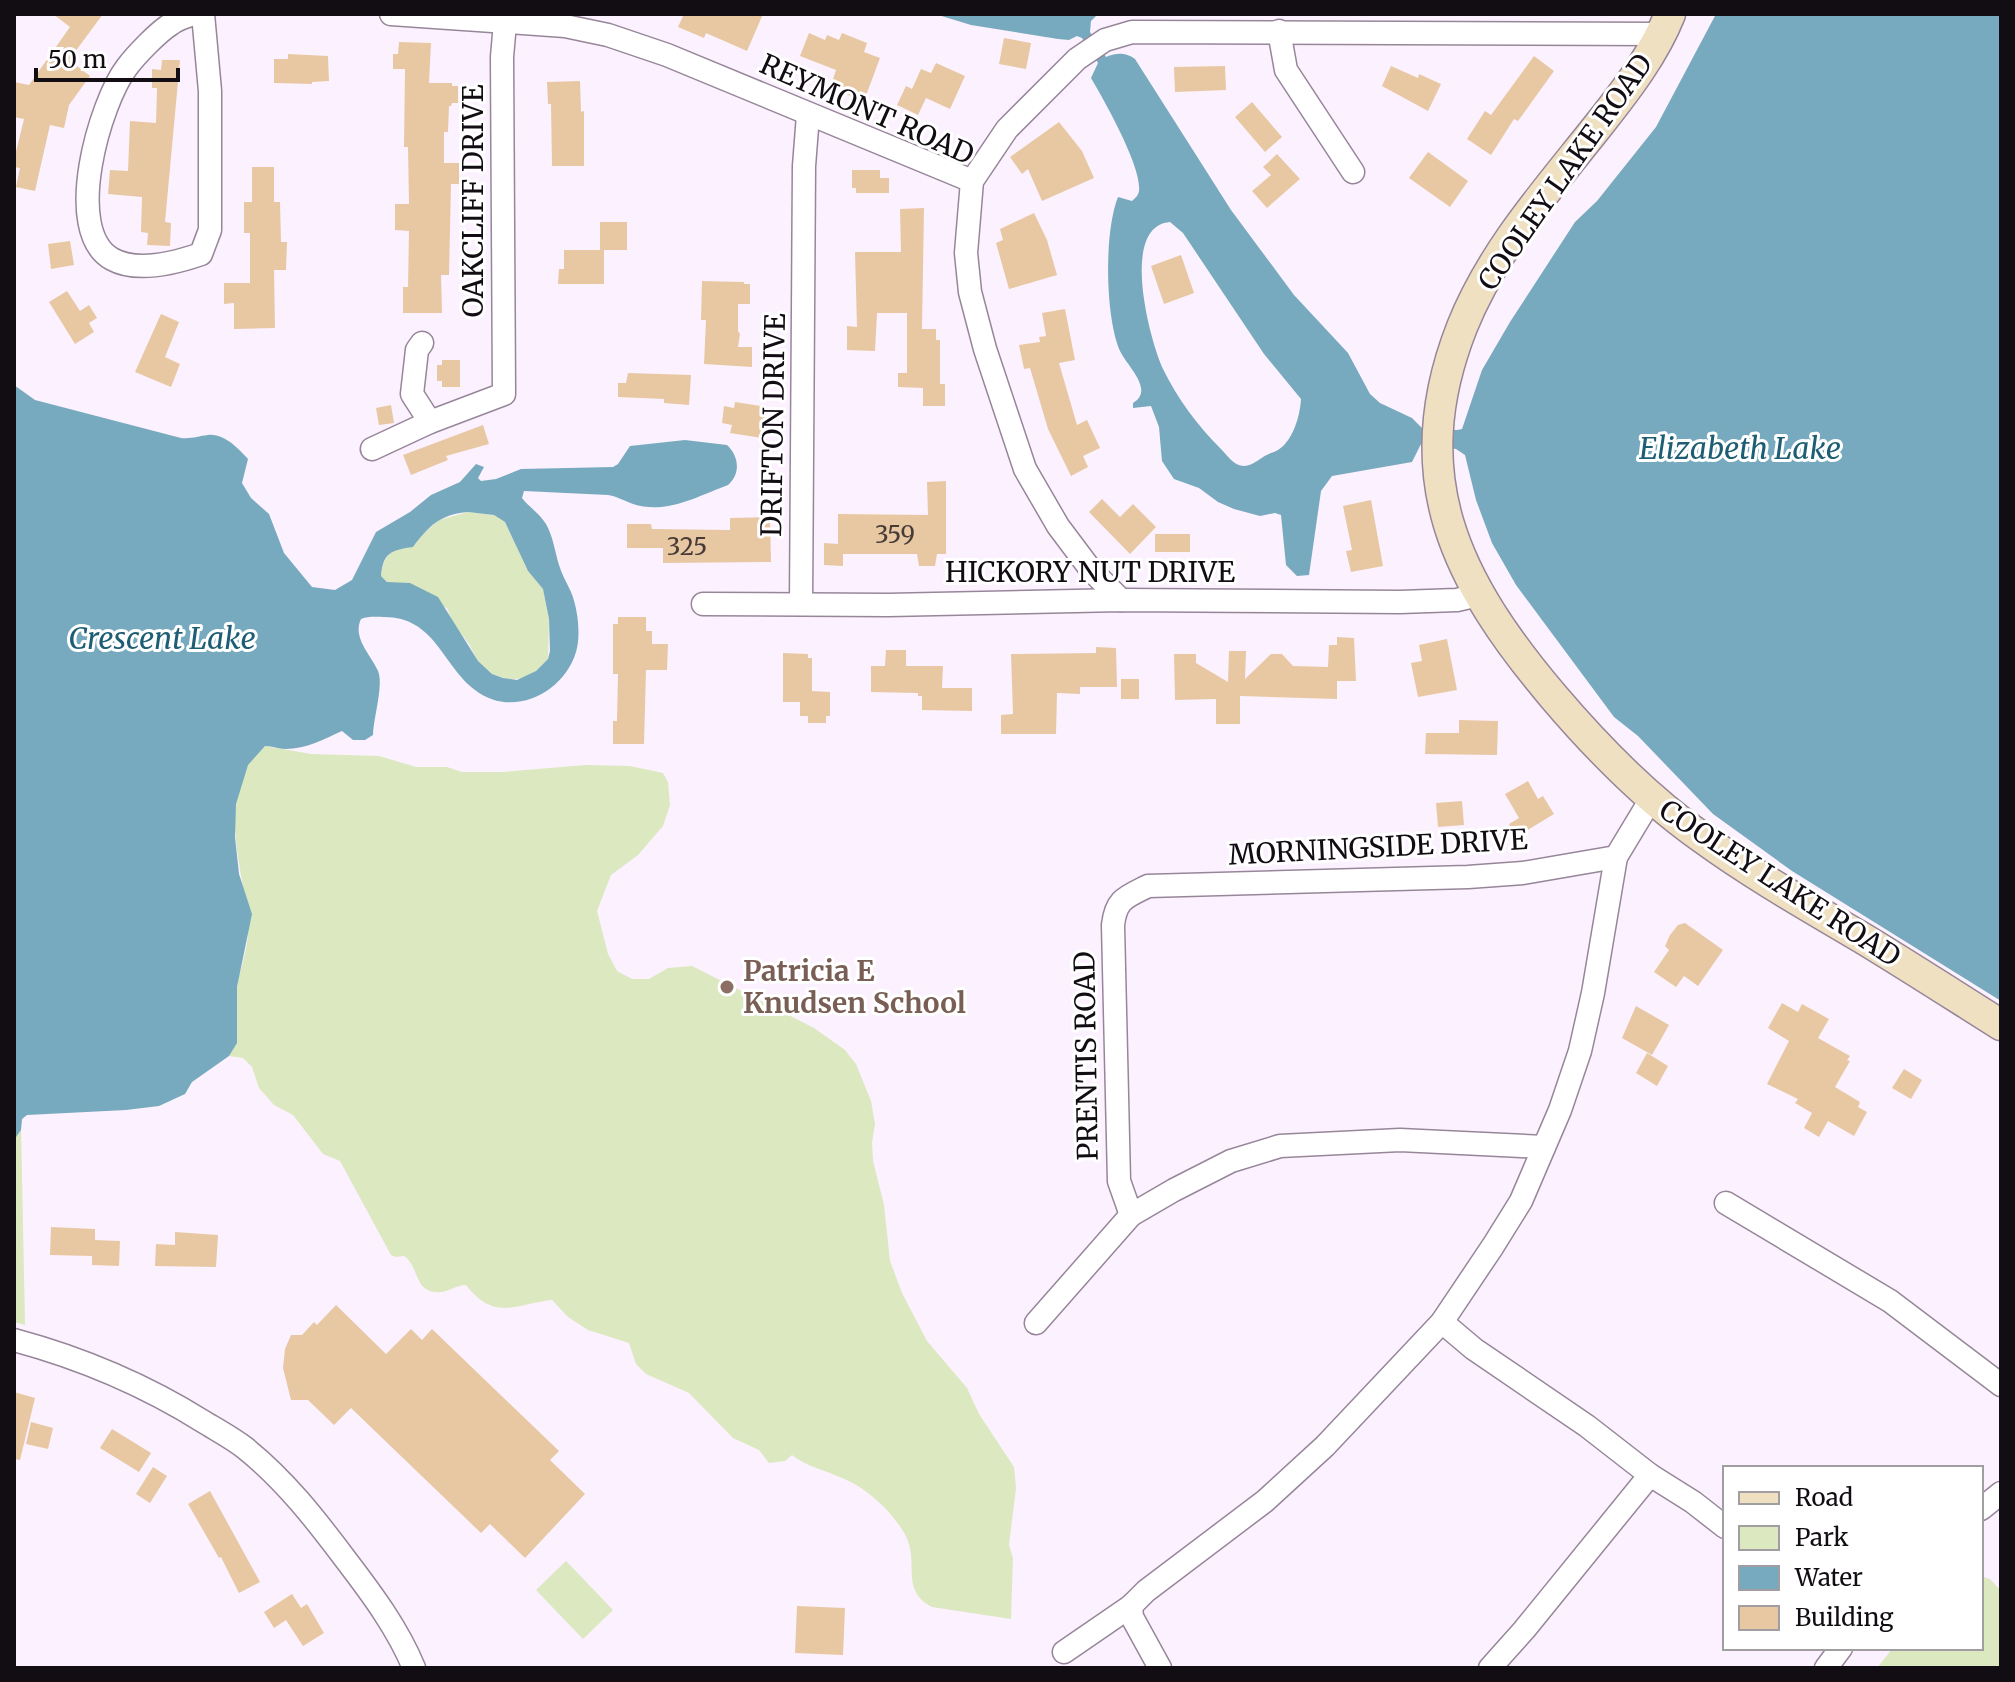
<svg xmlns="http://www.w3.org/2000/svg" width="2015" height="1682" font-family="Merriweather,serif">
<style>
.green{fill:#dbe8c0}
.water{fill:#77aabe;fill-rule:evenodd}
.building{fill:#e8c8a3}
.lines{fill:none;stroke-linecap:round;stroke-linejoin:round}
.street-casing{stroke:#97869a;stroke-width:25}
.secondary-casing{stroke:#97869a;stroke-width:33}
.street{stroke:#fff;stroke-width:22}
.secondary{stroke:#efe0c1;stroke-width:30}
.education-dot{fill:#8d6e63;stroke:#fff;stroke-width:3}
.labels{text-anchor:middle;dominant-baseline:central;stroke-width:6;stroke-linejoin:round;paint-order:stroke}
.number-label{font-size:24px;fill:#483b37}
.street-label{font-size:28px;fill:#120c13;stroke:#fff}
.education-label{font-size:28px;font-weight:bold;fill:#785e54;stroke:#fff;text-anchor:start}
.water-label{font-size:30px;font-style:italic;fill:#1e5e74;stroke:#fff}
</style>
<rect width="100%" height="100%" fill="#fcf1fe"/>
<g class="green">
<path d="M468,512L494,515L505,522L528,571L543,589L549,619L548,659L536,671L523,678L510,680L492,674L478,661L469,644L453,623L447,608L387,582L381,576C382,560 390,547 407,548L439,520Z"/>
<path d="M265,746L311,754L379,756L416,767H447L462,772H503L586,765L630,766L663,773L668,782L670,805L663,826L638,855L611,875L597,911L608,954L617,971L632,979H649L668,968L692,966L814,1028L845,1050L856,1064L871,1101L875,1124L872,1142L873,1161L884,1205L890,1261L902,1293L927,1341L967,1388L979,1414L1014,1467L1016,1488L1009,1545L1013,1558L1011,1619L932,1607C898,1589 922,1561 903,1531C888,1507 863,1485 837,1476C821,1469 806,1466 792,1455L785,1461L769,1463L759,1450L733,1438L689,1393L646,1374L636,1364L629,1343L588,1330L568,1317L552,1300C514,1304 495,1322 466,1285C455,1285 446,1294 435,1292C414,1290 419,1266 404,1256L396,1257L391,1255L340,1161L323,1154L293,1115L274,1105L259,1088L252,1067L243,1058L229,1056C240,1034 234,1012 237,989C239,971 247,953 248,934C249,880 208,786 265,746Z"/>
<path d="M21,1126L25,1325L14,1322V1140Z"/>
<path d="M566,1561L613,1610L583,1639L536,1590Z"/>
<path d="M1981,1576L1990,1579L2001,1591V1668H1877L1893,1648H1981Z"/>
</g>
<g class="water">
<path d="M935,14H1098L1091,21L1090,32L1106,57C1117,53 1125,52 1135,59L1231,210L1294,295L1348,353L1370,394L1380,403L1412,418L1422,428L1457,430L1462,429L1482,370L1510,322L1575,222L1597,201L1656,127L1716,14H2001V1001L1792,871L1713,814L1638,736L1614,717L1516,585L1492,543L1476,500L1465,455L1456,449L1421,444L1412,462L1332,476L1321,491L1309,575L1297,576L1286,565L1281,515L1275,513L1260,516L1234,509L1218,502L1199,488L1174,479L1162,461L1159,427L1151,406L1133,408V403C1155,390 1127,366 1120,351C1105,316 1104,232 1118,197L1132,201C1136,197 1138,196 1139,191C1142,167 1104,100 1091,78L1098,63L1082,38L1077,36L1069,40L1058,39L971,25ZM1170,222L1183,233L1264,354L1301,399C1300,418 1291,448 1271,453C1262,456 1253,466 1244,466C1234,466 1227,455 1220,448C1198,426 1177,398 1163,369C1150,341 1119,226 1170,222Z"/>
<path d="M14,385L35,400L181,438C192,439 198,436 208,435C224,433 239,449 248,459L242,483L251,498L269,514L284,553L312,587L335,590L352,580L376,532L410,512L431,495L460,482L476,464L484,467L478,478L481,481L496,479L521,469L613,467L618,464L630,446L685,440L727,445C739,456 741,474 728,485C698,496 666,515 633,504C624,501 619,497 608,495L524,491L522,498C529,507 540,514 546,524C553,536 555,552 559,565C562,575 567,583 571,592C578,609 581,635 576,652C564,693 512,719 475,690C442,665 435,617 384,617C376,617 369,616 361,619C352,638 371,655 378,671C384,685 373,719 373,735L365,740H353L342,731C324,739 307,749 285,749C278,749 273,746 265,746L248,765L236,804L235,837L239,874L252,914L237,987V1043L229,1056L192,1082L185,1094L159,1106L126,1110L27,1115L22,1119L21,1130L14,1140ZM468,512L494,515L505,522L528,571L543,589L549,619L550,651L548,659L536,671L517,680L503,678L492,674L478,661L438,597L410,583L387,582L381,576C383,552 392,550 413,547C428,527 440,514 468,512Z"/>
</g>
<g class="building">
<path d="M53,14H103L69,60L90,76L69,105L64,128L50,125L35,191L16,187L20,168L14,167V160L24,119L14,117V82L29,85L70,27Z"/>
<path d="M684,14H763L747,51L706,33L704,38L678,27Z"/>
<path d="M809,33L825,40L827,35L839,40L842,33L867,43L864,52L880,58L864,101L830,88L836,70L800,56Z"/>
<path d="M1004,38L1031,43L1026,69L999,64Z"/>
<path d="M399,42L431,43L429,83H452V86H458V103H452L451,106H449L448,132H444V163H459V184H451L449,275H441L442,313H403V287H408L409,231L395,230V204H409L408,147H404L405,69H393V54H398Z"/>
<path d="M288,54L328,56L329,81L312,82V84L274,83V59H288Z"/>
<path d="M1534,56L1554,71L1518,121L1514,119L1491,155L1467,139L1485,111L1491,115Z"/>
<path d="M162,60H180L165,222L171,223L170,246L147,245L148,233L141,232L142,197L108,194L110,170L128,171L130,121L156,123L157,88H152V69L161,70Z"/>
<path d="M936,63L965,76L950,109L926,98L918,115L897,105L906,86L912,89L921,69L931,73Z"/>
<path d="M1225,66L1226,90L1175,92L1174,67Z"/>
<path d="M1391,66L1418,78L1419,74L1441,84L1428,111L1382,86Z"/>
<path d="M580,81L581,112L584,111V166H552L551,104H548L547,82Z"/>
<path d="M1252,102L1282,137L1265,152L1235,117Z"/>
<path d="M1059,122L1082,151L1094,178L1042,201L1028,169L1022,174L1010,157Z"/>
<path d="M1428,152L1468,181L1450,207L1409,178Z"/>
<path d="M1277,154L1300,179L1267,208L1252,191L1271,175L1263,167Z"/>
<path d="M252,167H274V202H280L281,242H287L286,270H274L275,328L234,329V303L224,304V283H250V233H244V202H252Z"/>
<path d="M852,170H880V178H889V193H856V188H852Z"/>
<path d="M924,208L922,329H936V340H940V384H945V406H923V388L898,387V373H907V313H877L875,351L847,350V326L857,327L855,252H901L900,209Z"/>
<path d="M1034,213L1047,240L1057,275L1009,289L996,243L1003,240L1000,229Z"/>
<path d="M600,222H627V250H604V284H558L559,269H564V250H600Z"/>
<path d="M70,241L74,265L51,269L48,244Z"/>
<path d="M1181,255L1194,293L1164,304L1151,266Z"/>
<path d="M702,281L744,282V284H750V304H738V331L740,334L738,347H752V367L704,364L706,320H701Z"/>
<path d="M67,291L80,311L89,305L97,318L89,323L94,332L75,344L49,302Z"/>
<path d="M1065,309L1075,360L1059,363L1077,425L1087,420L1100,448L1083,456L1088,467L1071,476L1048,429L1030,368L1024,369L1019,345L1040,342L1039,337L1046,336L1042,313Z"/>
<path d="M161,314L179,322L165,357L180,364L171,387L135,372Z"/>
<path d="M442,360H460V387H442V381H437V365H442Z"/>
<path d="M628,373L691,375L689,405L664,403V399L618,397V383H626Z"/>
<path d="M735,402L767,407L762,438L730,433L732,425L722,423L724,406L734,408Z"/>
<path d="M391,405L394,423L379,425L376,408Z"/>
<path d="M483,425L489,444L446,456L448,460L411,475L403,455Z"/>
<path d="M946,481V554H937L935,566H919L917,554H843V566L824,565V543L838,544V514L928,515L927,482Z"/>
<path d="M1102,499L1120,517L1133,504L1156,527L1130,554L1089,512Z"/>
<path d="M1371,500L1383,566L1351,572L1346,551L1352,550L1343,506Z"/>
<path d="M770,517L771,562L663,563V548H627V524H651L652,529L730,530V518Z"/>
<rect x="1155" y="534" width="35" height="18"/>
<path d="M618,617H646V631H652V644H668L667,670H646L644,744H613V721H617L618,674H613V624H618Z"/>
<path d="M1337,637L1354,638L1356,681H1337V699L1240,696V724H1216V699L1175,700L1174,654H1196V663L1228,682L1229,651H1246L1245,679L1271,654H1282L1293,666L1328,667L1329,645H1337Z"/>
<path d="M1447,639L1457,690L1418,697L1411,663L1422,661L1419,645Z"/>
<path d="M1096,647L1116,648L1117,687H1080V694L1057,693L1056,734H1001V715L1013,714L1011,654L1096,653Z"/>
<path d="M886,650H906V666H943L942,688H972V711L922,710V696H918V693L871,692V666H885Z"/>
<path d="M783,653L808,654V658H812V691L830,692V716H826V723H808V716H800V702H783Z"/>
<rect x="1121" y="679" width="18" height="20"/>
<path d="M1459,720L1498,721L1497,755L1425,754L1426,733H1459Z"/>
<path d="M1528,781L1538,799L1543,796L1554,814L1516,837L1509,824L1519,818L1505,794Z"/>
<path d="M1462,801L1464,825L1438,827L1436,803Z"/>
<path d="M1685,923L1723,950L1698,986L1684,976L1676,987L1654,972L1669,950L1665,946L1670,935L1678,925Z"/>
<path d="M1782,1003L1798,1012L1802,1004L1829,1019L1818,1038L1850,1056L1847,1060L1850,1061L1835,1087L1860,1102L1858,1107L1867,1112L1854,1136L1828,1121L1819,1137L1804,1128L1812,1113L1795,1103L1798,1099L1767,1084L1789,1041L1768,1028Z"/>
<path d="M1636,1006L1669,1025L1652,1055L1622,1038Z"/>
<path d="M1647,1053L1668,1066L1657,1086L1636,1073Z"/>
<path d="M1904,1069L1922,1080L1911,1099L1892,1088Z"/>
<path d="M51,1227L95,1229V1240L120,1241L119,1266L92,1265V1256L50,1255Z"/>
<path d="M175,1232L218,1235L216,1267L155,1266L156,1244L175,1245Z"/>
<path d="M336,1305L386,1354L411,1329L422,1340L432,1329L559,1451L550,1460L585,1494L525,1558L490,1524L481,1533L351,1408L334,1425L308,1400H291L283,1368L285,1349L291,1335H302L314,1322L317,1325Z"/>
<path d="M14,1392L35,1398L20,1460L14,1459Z"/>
<path d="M31,1422L53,1428L48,1449L26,1444Z"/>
<path d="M112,1429L151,1453L139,1472L100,1448Z"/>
<path d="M153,1467L167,1476L150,1503L136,1494Z"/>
<path d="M210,1491L260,1582L239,1593L221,1557L219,1558L188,1504Z"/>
<path d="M292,1594L301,1608L307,1604L324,1633L303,1646L286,1620L274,1628L264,1612Z"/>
<path d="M797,1606L845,1608L843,1655L795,1653Z"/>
</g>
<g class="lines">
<defs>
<g id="street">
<path d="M193,14C186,17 177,19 171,24C158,32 136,55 127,67C100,102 62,231 112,259C137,273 175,263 201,254L210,230V91L203,14"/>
<path d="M391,14L565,26L608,35L667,55L972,181"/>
<path d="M1279,31L1286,70L1353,172"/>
<path d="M422,343L417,350L412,394L430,422L504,394L502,57L505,23"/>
<path d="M372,449L430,422"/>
<path d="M1121,600L1091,570L1058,526L1025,469L985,349L970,292L966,253L972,181L1007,129L1077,59L1105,40L1132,32L1660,34"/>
<path d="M703,604L888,605L1121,600L1400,602L1457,600L1478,595"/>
<path d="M801,604L804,166L808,115"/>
<path d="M1726,1203L1890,1301L2001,1385"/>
<path d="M1131,1215L1119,1181L1113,925C1116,899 1126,897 1148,886L1468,877L1523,873L1616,857L1651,799"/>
<path d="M1442,1322L1474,1349L1587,1426L1650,1475L1693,1502L1725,1527"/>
<path d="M1036,1323L1131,1215L1174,1190L1231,1161L1280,1146L1400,1140L1544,1147"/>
<path d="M14,1340C81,1358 145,1385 204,1422C217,1430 232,1438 245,1448C285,1480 316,1520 346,1560C372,1594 398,1629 414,1668"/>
<path d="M1981,1509L2001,1493"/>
<path d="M1131,1606L1132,1617L1160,1668"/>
<path d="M1064,1652L1131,1606L1146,1591L1265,1501L1325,1446L1442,1322L1493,1246L1521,1201L1560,1110L1580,1051L1593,993L1616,857"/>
<path d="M1490,1668L1524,1630L1650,1475"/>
<path d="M1826,1668L1841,1648"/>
</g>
<path id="secondary" d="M1670,14C1654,54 1627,89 1601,122C1550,187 1493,249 1462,327C1403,477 1456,581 1553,696C1598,749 1647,799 1704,839C1755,876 1810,907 1864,939C1910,967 1955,996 2001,1025"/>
</defs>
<use href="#street" class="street-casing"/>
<use href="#secondary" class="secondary-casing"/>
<use href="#street" class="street"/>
<use href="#secondary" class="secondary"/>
</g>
<circle class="education-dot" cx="727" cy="987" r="8"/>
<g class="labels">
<g class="number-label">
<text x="895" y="534">359</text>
<text x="687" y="546">325</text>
</g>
<g class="street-label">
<text transform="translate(867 109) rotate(24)">REYMONT ROAD</text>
<text transform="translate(1565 172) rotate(-55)">COOLEY LAKE ROAD</text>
<text transform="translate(473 201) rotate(-90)">OAKCLIFF DRIVE</text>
<text transform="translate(773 425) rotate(-89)">DRIFTON DRIVE</text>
<text x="1090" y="572">HICKORY NUT DRIVE</text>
<text transform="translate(1378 847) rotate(-3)">MORNINGSIDE DRIVE</text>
<text transform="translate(1780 883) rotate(33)">COOLEY LAKE ROAD</text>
<text transform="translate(1086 1056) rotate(-91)">PRENTIS ROAD</text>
</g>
<g class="education-label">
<text x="743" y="971">Patricia E<tspan x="743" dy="32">Knudsen School</tspan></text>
</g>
<g class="water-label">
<text x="1740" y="448">Elizabeth Lake</text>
<text x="162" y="638">Crescent Lake</text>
</g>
</g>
<rect width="2015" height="1682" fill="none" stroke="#120c13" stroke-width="32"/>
<rect x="1723" y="1466" width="260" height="184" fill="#ffffff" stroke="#a09ea1" stroke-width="2"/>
<rect x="1739" y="1492" width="40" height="12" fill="#efe0c1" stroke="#a09ea1" stroke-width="2"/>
<text x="1795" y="1506" font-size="24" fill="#120c13">Road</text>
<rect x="1739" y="1526" width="40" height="24" fill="#dbe8c0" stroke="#a09ea1" stroke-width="2"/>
<text x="1795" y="1546" font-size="24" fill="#120c13">Park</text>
<rect x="1739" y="1566" width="40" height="24" fill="#77aabe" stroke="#a09ea1" stroke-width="2"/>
<text x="1795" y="1586" font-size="24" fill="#120c13">Water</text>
<rect x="1739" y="1606" width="40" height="24" fill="#e8c8a3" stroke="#a09ea1" stroke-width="2"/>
<text x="1795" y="1626" font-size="24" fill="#120c13">Building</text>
<path d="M36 68v12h142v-12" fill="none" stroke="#120c13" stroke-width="4"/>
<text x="48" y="68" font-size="24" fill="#120c13" stroke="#ffffff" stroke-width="6" paint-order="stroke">50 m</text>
</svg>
